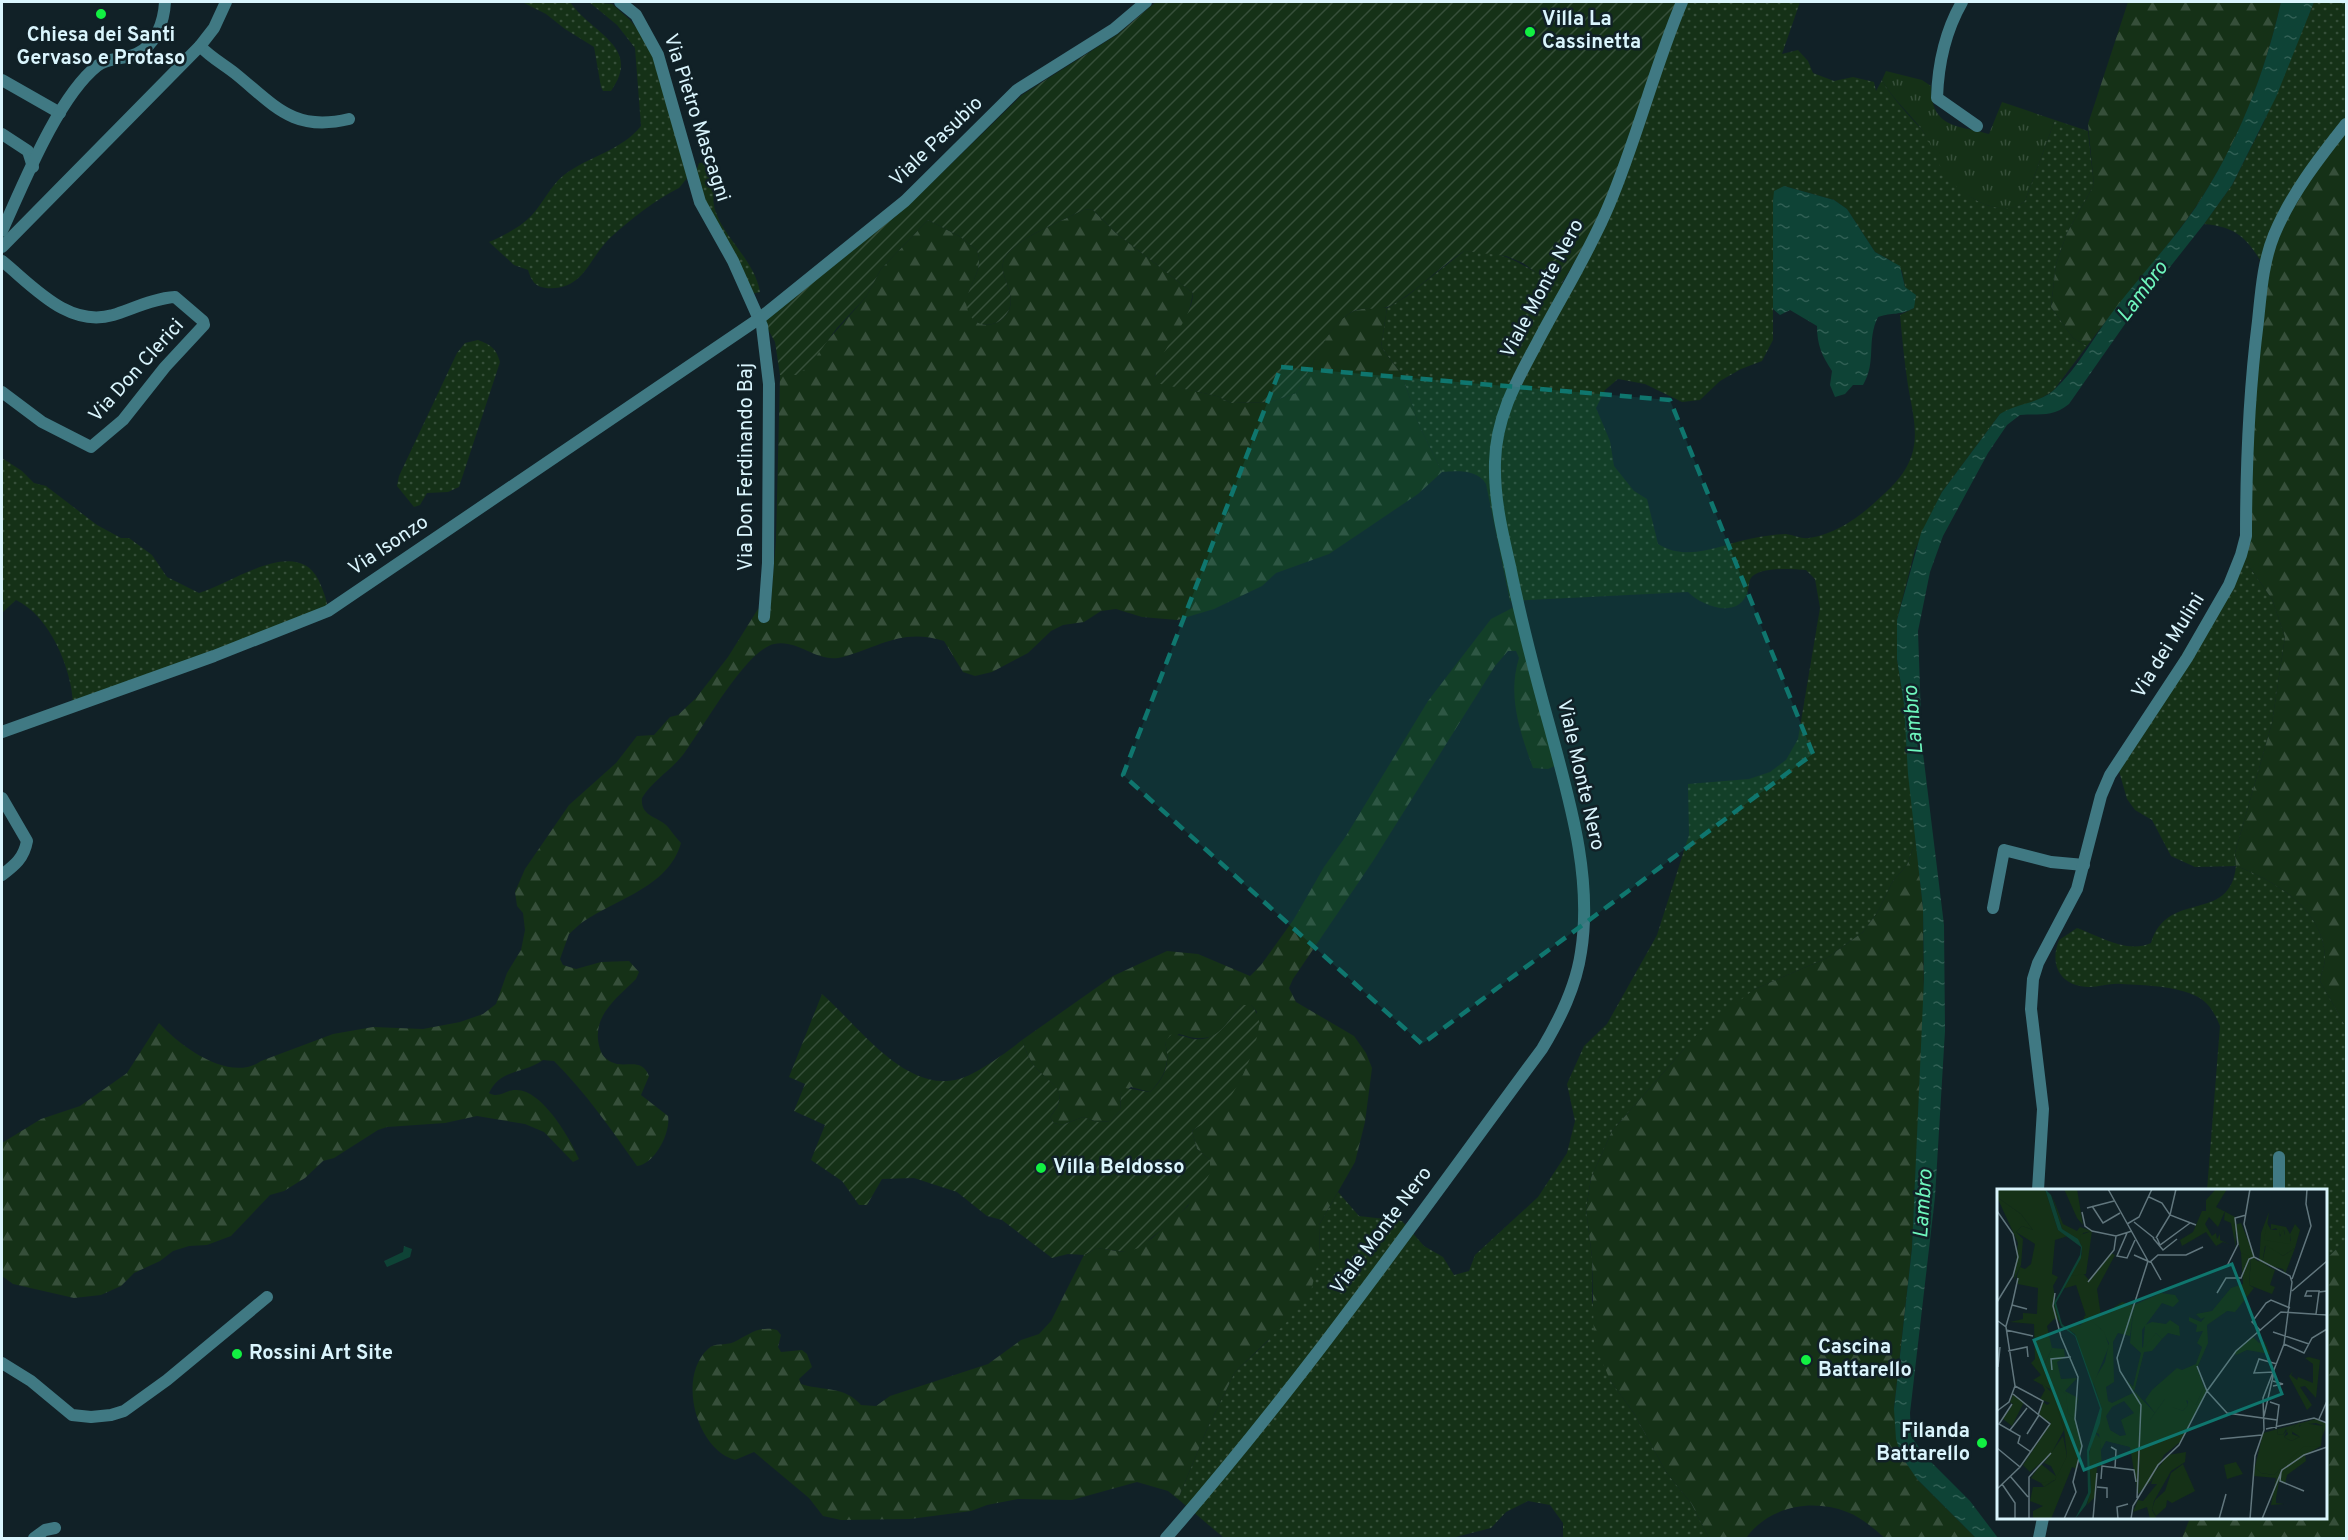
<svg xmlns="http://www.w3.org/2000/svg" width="2348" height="1540" font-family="Overpass,sans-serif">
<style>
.grass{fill:url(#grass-dots);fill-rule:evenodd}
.forest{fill:url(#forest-firs)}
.park{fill:url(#park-tufts)}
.garden{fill:url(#garden-furrows)}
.water{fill:url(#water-ripples)}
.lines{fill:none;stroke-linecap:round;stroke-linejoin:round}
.minor{stroke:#407983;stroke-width:12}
.marked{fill:#0f766e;fill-opacity:0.2;stroke:#0f766e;stroke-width:4.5;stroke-dasharray:12 8;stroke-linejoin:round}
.poi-dot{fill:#12f042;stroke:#112127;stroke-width:2}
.labels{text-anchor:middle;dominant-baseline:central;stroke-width:5;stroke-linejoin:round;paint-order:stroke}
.poi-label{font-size:20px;font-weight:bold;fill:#daf5fd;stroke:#112127;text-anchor:start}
.street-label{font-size:20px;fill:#daf5fd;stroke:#112127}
.water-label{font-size:21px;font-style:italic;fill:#6ef6bd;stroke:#112127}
.inset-road{fill:none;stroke:#61767d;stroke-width:1.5}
.view{fill:#0f766e;fill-opacity:0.15;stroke:#0f766e;stroke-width:3}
.inset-edge{fill:none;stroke:#daf5fd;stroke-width:3}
</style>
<defs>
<pattern id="grass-dots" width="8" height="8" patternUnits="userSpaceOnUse" patternTransform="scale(1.5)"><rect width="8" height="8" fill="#153117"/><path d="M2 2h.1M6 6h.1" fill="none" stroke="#364f3a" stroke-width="1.8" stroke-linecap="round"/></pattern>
<pattern id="forest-firs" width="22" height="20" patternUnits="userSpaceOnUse" patternTransform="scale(1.5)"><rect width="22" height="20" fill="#153117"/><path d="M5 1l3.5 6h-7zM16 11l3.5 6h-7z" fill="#364f3a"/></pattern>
<pattern id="park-tufts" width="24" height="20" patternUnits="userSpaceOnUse" patternTransform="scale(1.5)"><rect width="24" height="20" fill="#153117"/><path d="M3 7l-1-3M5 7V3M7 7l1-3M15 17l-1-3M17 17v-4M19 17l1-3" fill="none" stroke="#364f3a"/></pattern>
<pattern id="garden-furrows" width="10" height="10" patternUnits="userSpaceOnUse" patternTransform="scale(1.5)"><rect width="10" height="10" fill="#153117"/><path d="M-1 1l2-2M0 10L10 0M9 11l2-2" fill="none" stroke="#364f3a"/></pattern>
<pattern id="water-ripples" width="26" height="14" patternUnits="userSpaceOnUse" patternTransform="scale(1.5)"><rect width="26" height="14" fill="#0e4336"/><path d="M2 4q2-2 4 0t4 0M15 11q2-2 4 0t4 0" fill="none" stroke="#305f54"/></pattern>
</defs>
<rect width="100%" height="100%" fill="#112127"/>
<g class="grass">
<path d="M522,2H570C591,33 643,47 611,91H603L601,87L594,47L565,29L546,14Z"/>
<path d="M589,2L612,4L630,20L646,40L658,65L688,177L679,188C655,200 631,219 611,237C588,258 585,291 546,288C535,287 531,280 528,270L514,265L489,242C504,235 520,228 532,215C543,203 551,185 564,175C589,156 621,151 641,126L635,48L617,25Z"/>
<path d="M1682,2H1800L1782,54L1798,50L1808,61L1813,73L1834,81L1853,77L1874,82L1876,91L1882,80C1893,99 1907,113 1922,130C1936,148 1946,175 1963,191C1979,205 2008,216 2025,201L2055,120L2088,131L2094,185L2067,233L2056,264L2051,307L2073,338L2087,346L2053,391L2038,400L2000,414L1942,492L1915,550L1897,620V659L1904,704L1916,840L1907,865L1893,881L1877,913L1863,932L1827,958L1755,989L1685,1048L1612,1131L1591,1178L1586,1209L1592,1257V1300L1610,1380L1635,1415L1666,1472L1691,1503L1709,1538H1563V1523L1550,1505L1528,1501L1506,1512L1491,1528L1452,1538H1224L1178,1499L1207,1429L1235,1372L1268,1341L1320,1254L1319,1225L1338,1192L1359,1216L1402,1221L1424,1246L1443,1257L1454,1275L1469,1271L1475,1255L1538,1197L1567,1153L1575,1121L1567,1084L1584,1046L1607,1024L1657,935L1689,835L1688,784L1749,779L1770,772L1786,760L1798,739L1820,608L1815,579L1806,570C1791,569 1767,567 1754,575C1747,579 1750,589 1746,596C1734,619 1701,605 1688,592L1510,601L1486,484C1477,469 1457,471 1442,472L1419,425L1402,375L1381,347L1387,308L1407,296L1464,251C1501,252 1510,257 1540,275C1548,280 1559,281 1567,285L1587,252ZM1784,186L1834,200L1847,209L1875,252L1890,260L1902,271L1905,287L1914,308L1900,315C1902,337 1904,358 1907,379C1911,409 1923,439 1906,468C1898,482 1884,494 1872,505C1855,520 1832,535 1809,538C1801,539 1794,535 1786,534C1778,534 1768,536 1759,537C1726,542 1690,564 1658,544L1647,499L1634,491L1614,466L1610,441L1596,408L1605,390L1618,379L1645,384L1682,402L1700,400L1720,381L1741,369L1762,361L1773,340V212Z"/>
<path d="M2314,2H2346V124L2264,266C2247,239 2238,227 2204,224L2232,185L2263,124Z"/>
<path d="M707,162C723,176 709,191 715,210C725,240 754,259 760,292L752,294L703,203L695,175L699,163Z"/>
<path d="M478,340C491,345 496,348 500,362L459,487L448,492L427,493L420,505L414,507L397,486L399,476L457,353L465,343Z"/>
<path d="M2,458L22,471L34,483L46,486L97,525L121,538H129L152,555L167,577L199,593C231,584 295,536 318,579C323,590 327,599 328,611L73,705C72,669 50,616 16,600L2,613Z"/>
<path d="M2241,555L2272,599L2285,637L2272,723L2235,853L2236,866C2276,881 2324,910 2325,958C2325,965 2321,974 2320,981L2346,1027V1240L2326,1259V1190H2207L2220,1026C2215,1014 2210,1004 2198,997C2177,986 2145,985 2121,984C2110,983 2100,987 2089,987C2060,986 2049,965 2059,940L2077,928C2099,936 2127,954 2151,943C2168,888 2230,925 2236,866L2195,867L2171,856L2152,820L2135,810L2127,799L2117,764Z"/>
</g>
<g class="forest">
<path d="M2128,2H2281C2265,74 2237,147 2195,208C2161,256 2122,299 2087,346L2073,338L2051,307L2056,264L2067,233L2094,185L2088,124Z"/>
<path d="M2346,124V1027L2320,981C2321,974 2325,965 2325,958C2324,910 2276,881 2236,866L2235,853L2272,723L2285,637L2272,599L2241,555L2248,408L2274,234Z"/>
<path d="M1092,209L1116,233L1193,293L1188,316L1155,376L1181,388L1217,396L1231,403L1270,402L1296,393C1313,368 1323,330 1350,313C1360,307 1376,308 1387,308L1381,347L1402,375L1419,425L1442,472L1418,494L1329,554L1276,573L1262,586L1214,609L1177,620L1142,617L1116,609L1101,611L1084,622L1063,625L1051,631L1028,653L992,672L975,676L963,672L944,641C902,628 880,647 843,657C816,664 800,639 774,644C746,650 703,728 685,752C673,769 653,780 642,798C640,817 658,816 668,827C672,832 676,838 681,843C668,889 613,899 579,925L569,934L560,959L563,965L576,969L601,962L629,961L639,972L636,979C616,999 590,1017 600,1049C602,1057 609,1062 617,1064C631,1066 642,1059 649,1076L641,1095L668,1116C671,1132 655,1164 637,1166C611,1129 586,1093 554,1061L543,1060C522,1075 501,1068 489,1093C499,1099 505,1090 515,1090C541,1088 570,1138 579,1159L573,1162L544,1132L525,1124L477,1116L445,1123L387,1127L378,1130L334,1158L323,1161L305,1178L284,1191L270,1195L231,1236L207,1245L189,1246L173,1251L160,1261L134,1273L121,1286L101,1295L74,1298L13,1284L2,1276V1143L41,1119L80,1106L127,1073L159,1023C181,1047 230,1083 261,1061L333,1034L373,1027L423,1029L460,1022L483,1014L496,1004L507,973L521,950L525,930L523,913L517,906L515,892L525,869L569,805L616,763L637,736L654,735L670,717L678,715L696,698L728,657L758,609L771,600L776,540L780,375H797L866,297L881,269L928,220L959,236L977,250C978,254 980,259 979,263C978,278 964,292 968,308C973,332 1003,329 1010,307C1015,289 994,270 1007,254C1022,236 1062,221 1083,210Z"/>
<path d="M1518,605L1559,764L1548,769L1533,768C1520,732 1507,696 1519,658L1516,651H1508L1495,666L1373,861L1293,979L1289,988L1296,1002L1354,1036L1366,1053L1372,1068L1365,1122L1355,1162L1319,1225L1320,1254L1311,1291L1288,1321L1235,1372L1207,1429L1178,1499L1168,1491L1137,1482L1072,1500L1018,1499L987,1505L971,1511L910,1519L841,1520L823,1516L809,1498L754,1452L735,1460C696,1449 677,1377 708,1349C715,1342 725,1346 734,1342C749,1335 759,1325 777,1330L781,1335L778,1347L781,1352L802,1350L807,1354L812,1367L799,1379L801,1384C823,1391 845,1386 861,1405L876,1406L890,1396L988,1364L1021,1340L1039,1334L1051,1321L1084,1255L1097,1248L1124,1252L1151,1239L1188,1206L1210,1160L1197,1149L1192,1131C1236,1101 1254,1064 1257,1012L1251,1005H1241C1221,1031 1215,1046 1179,1034L1165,1043C1171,1063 1164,1078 1150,1092L1131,1087L1121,1094L1120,1111L1111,1121L1097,1122L1083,1117L1062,1125L1054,1123L1050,1117C1070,1092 1055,1087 1038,1070C1030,1062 1026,1051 1022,1040L1113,976L1167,951L1198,954L1250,976L1261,965L1294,919L1324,867L1346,836L1428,701L1491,619Z"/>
<path d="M1916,840L1923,908L1924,1008L1912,1248L1894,1408L1917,1479L1976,1538H1885C1874,1529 1861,1517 1847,1512C1811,1498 1768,1507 1746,1538H1709L1691,1503L1666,1472L1635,1415L1610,1380L1594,1342L1592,1257L1586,1209L1591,1178L1612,1131L1700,1031L1755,989L1827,958L1863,932L1877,913L1893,881L1907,865Z"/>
<path d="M2346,1240V1538H2182L2190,1518H2326V1259Z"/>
</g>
<path class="park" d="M1886,71L1922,80L1931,86C1931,129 1958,125 1989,134L2002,102L2055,120L2025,201C2002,222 1958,194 1943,171C1935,158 1931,142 1922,130C1908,111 1894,101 1882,80Z"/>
<g class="garden">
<path d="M1156,2H1677C1644,97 1616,197 1562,283L1542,277L1523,263L1506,256L1464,251C1438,268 1418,291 1390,306C1378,312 1361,305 1350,313C1323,331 1313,368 1296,393L1270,402L1231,403L1217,396L1156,383C1151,354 1192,326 1193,293L1116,233L1092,209L1083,210C1062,221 1022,236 1007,254C994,270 1015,289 1010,307C1003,329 973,332 967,308C964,292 978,278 979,263C980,259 978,254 977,250L959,236L928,220L881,269L866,297L837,328L809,366L797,375H780L775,342L764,322L909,205L1022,95L1118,34Z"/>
<path d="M822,994C858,1025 905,1094 959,1079C977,1074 1007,1052 1022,1040C1026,1051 1030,1062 1038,1070C1055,1087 1070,1091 1050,1117L1054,1123L1062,1125L1083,1117L1097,1122L1111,1121L1120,1111L1121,1094L1125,1088L1150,1092C1165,1078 1171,1063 1165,1043L1170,1035C1179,1034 1185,1037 1193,1039C1218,1042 1228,1021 1241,1005H1251C1256,1011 1260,1017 1259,1026C1256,1052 1235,1097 1216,1115C1210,1121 1200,1125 1192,1131L1197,1149L1210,1160V1173L1200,1192L1177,1217L1139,1248L1125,1252L1097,1248L1084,1255L1068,1254L1052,1258L1002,1220L987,1216L957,1192L914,1178L882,1179L867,1205H859L842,1181L811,1160L825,1125L794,1111L805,1084L789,1077Z"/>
</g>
<g class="water">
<path d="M2281,2H2314L2276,97L2232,185L2204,224L2125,324L2069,404C2052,418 2040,413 2020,415L2007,425L1988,453L1943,536L1930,572L1918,631L1922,745L1944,925L1945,1031L1935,1197L1910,1413L1911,1436L1925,1456L1970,1501L1998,1538H1976L1917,1479L1902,1457L1896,1439L1894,1409L1912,1248L1924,979L1923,908L1908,774L1904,704L1897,659V620L1921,533L1942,492L2000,414C2017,403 2038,404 2054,390C2078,368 2094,336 2114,310C2141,275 2171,243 2196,207C2237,145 2265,74 2281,2Z"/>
<path d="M1784,186L1834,200L1847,209L1875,252L1900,266L1905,287L1916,295L1914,308C1899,316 1893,312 1878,317C1866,341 1877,361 1863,385H1853L1845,394L1835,397L1830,385L1832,371C1822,356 1817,345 1817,326L1790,310L1780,315L1773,309V201L1774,191Z"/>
<path d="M404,1246L412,1249L410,1257L387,1267L384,1261L403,1252Z"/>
</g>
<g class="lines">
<g class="minor">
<path d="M620,2L636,15L658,55L700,202L733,261L762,326L769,384L768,563L764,617"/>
<path d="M1962,2C1946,30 1938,65 1937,98L1977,126"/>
<path d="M200,46C211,58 225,65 237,75C276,107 294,132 349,119"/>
<path d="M2,80L60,113"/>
<path d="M2,134L28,151L33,167"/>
<path d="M2,231C23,185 58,97 97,66C108,57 123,60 136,54C156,46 164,21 165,2"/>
<path d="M2,247L200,46L214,28L226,2"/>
<path d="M2,261C33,286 68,328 113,315C132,309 155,298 175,297L203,321L204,325L165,367L123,420L91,447L42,422L2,392"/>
<path d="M2,732L214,656L328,611L760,318L905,201L1017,90L1114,29L1146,2"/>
<path d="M2,798L27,841C24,858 15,865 2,875"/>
<path d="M1993,908L2004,850L2051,862L2084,865"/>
<path d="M2038,1190L2043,1109L2031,1009L2033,979L2038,963L2077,889L2101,796L2110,775L2187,658L2229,585L2241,555L2246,536C2246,463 2249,392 2258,321C2261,292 2263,262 2274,235C2291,194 2319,158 2346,124"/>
<path d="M2279,1190V1157"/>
<path d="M2,1363L31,1381L72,1415L91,1417L111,1415L124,1411L167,1380L267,1297"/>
<path d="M34,1538L45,1530L55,1528"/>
<path d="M1166,1538C1301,1384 1420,1214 1542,1049C1560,1019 1576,987 1581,952C1593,877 1569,799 1550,728C1535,674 1521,621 1510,566C1502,532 1494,498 1495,462C1496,417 1516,382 1537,343C1561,297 1589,253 1609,205C1637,139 1654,68 1682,2"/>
<path d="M2039,1538L2043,1518"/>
</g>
</g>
<path class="marked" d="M1281,367L1670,400L1813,754L1422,1044L1123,775Z"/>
<g class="poi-dot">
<circle cx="101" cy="14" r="6"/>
<circle cx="1530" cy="32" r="6"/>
<circle cx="1041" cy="1168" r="6"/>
<circle cx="237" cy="1354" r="6"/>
<circle cx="1806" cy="1360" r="6"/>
<circle cx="1982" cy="1443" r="6"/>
</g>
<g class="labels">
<g class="poi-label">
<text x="1542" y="20">Villa La<tspan x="1542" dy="23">Cassinetta</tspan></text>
<text x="101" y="36" text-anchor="middle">Chiesa dei Santi<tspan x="101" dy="23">Gervaso e Protaso</tspan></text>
<text x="1053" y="1168">Villa Beldosso</text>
<text x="1818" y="1348">Cascina<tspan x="1818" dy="23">Battarello</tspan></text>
<text x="249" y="1354">Rossini Art Site</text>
<text x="1970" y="1432" text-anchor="end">Filanda<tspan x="1970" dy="23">Battarello</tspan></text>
</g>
<g class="street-label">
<text transform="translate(696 118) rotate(72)">Via Pietro Mascagni</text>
<text transform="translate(937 142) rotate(-44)">Viale Pasubio</text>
<text transform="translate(1543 289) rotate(-62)">Viale Monte Nero</text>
<text transform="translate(137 371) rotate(-48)">Via Don Clerici</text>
<text transform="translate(747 467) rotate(-90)">Via Don Ferdinando Baj</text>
<text transform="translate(389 546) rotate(-34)">Via Isonzo</text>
<text transform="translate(2169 646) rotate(-58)">Via dei Mulini</text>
<text transform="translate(1580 775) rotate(77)">Viale Monte Nero</text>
<text transform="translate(1382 1231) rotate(-53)">Viale Monte Nero</text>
</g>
<g class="water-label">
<text transform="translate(2143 292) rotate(-53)">Lambro</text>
<text transform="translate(1914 720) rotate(-95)">Lambro</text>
<text transform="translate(1924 1204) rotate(-86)">Lambro</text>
</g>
</g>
<g transform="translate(1997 1189)">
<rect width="330" height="330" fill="#112127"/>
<path d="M67,0H80L86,36L80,29ZM54,4L66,35L80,42L83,38L95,42L86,44L84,55L65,40ZM0,8L24,25L36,41L25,37L19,43L26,50L24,76L17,91L21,54ZM244,34L259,71L278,81L273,96L278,98L275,105L252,96L254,70L244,64L237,36ZM114,64L118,66L100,100L104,127L125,113L137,116L133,147L121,144L116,153L117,193L109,198L111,212L115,214L138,203L158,224L153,231H146L140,300L133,258L109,252L104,261L102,245L97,243L105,220L96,193L108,173L112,154L104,140L90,130L79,96L65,100L73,87L85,83L92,91ZM127,212L137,224L124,231L129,246L123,247L113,241L109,227L115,218ZM256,148L262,154L267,152L273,165L250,161L239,166L237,164ZM55,159L67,160L68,168L60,173L64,190L80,189L68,202L81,209L78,230L71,225L68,204L60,202L48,185L47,176ZM312,168L323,171L319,209L308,197L303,198L315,216L310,221L292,187L296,182L294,186L300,191L301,188L316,194V175L308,169ZM66,247L70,267L60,289L47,298L44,294L47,291L59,287L54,277L47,274ZM189,263L188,273L174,282L157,312L155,321L160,330H153L150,318L136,323L141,311L146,312L160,295H154L158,283L171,266Z" fill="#153117" fill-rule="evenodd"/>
<path d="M0,0H48L61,41L71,47L58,51L55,85L61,88L56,97L63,135L59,128L50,137L55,159L46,178L52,193L69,205L71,225L78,230L85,255L80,280L75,278L54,330H36V322L46,317L33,312L36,298H47L58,291L70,267L67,240L53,200L36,191L44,186L34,174L38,170L37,135L13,133L26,130V124L40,125L41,99L21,95L20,87L23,78L28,80L34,75L38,55L19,43L25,37L36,41L24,25L0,8ZM219,0H230L219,18L238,28L239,59L234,34L227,31L228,22L221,38L212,28L208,35L215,47L219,44L220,50L223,45V51L234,56L226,53L219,57L209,43L185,57L183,51L196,43L205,22H209V11ZM272,23L268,51L294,52V46H288L287,41L285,48L279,39L274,41V35L289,38L293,45L298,35L303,41L298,59L286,67L268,57L265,75L262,74L264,44ZM95,42L89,85L73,87L85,65L83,46ZM244,64L254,68L252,96L257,99L238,123L230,122L210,136L211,154L200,179L207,198L199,216L189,211L191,216L186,222L174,218L175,210H168L158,224L148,211L155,201L180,179L185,181L199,175L205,158L200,154L206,142L199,143L200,136L192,132V128L204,133L208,128L204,130L199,125L215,122L234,99L246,95ZM164,104L178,106L182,112L176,118L165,114L145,141V159L159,144L165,150L155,162L147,163L137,203L129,190L136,198L144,164L133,154L137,116ZM88,126L107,143L112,157L96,196L78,145L67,137L84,136ZM319,230L330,235L325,248L326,237L319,234L297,237L295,245L303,248L294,252L287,248L291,245L289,240L286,246L280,245L281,240ZM97,243L103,249L105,277L100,278L98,308L90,316L94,298L92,266ZM306,257H324L308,266L309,272L290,286L288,295L282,292L279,309V314L287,315L274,316L279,289L257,287L258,278L264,284L277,286ZM239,273L246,285L230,290L227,276Z" fill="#153117"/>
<path d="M44,275L59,287L58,291L44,294L34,289Z" fill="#153117"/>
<path d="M270,34L274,41H282L283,48L286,40L288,46H294L293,55L267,51ZM269,56L286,67L298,59L288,85L286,80L265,75ZM173,131L182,137L183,147L171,144L165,150L159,144L146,160L148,136L155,133L169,135ZM44,193L56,205L67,241L54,265L33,283L26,276L54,234L42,226L46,213L50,216L53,214L43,210L48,201ZM207,198L210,202L183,253L167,266L154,292L141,305L144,231H153L168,210H175V218L186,222L191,216V209L199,216ZM16,206L27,213L15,237L6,230L16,215L13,213ZM303,233L302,238L306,234L326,237L324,257L306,258L277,286L264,284L258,278L266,244L281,240L280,245L286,246L291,240L287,248L294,252L303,248L293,241ZM186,275L198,302L175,314L170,311L169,318L159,327L155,320L158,311L168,302L174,284Z" fill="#153117"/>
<path d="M48,0L54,6L65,40L81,50L85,58L84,69L59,114L65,135L79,147L105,220L103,234L92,263L94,303L89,316L78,330L91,304L90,261L103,219L78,147L64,137L57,114L83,66L84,58L61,41Z" fill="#0e4336"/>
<path class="inset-road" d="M111,0L151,72L120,169L123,182L144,216L140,309M253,0L247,35L257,68L293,87L295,93L287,155L266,209L267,241L258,267L253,330M152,8L165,14L173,26L199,36M95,17L106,34L123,24M90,19L117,12M0,22L16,45L21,68L16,87L0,113M85,23L88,37L95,42L119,47L135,42M137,33L157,49M130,35L142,28L155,0M130,44L120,67L130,69L138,51M156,49L166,61L180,50M159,49L173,26L179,0M160,49L163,56L193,34M137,66L153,73L161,66H189L206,58M154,73L164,91M230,77L241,55L238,29L249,26M21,89L15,116L30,120M295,90L314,37L309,15L310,0M91,93L117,61L119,47M295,102L330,72M58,104L56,117L64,148L81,188L78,230L85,257L76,293L79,303L67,330M220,104L229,89H244L252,70L257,68M315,107H308L310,102H323M319,125L322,103L330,102M9,137L15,116M9,141L36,147M263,141L255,133L269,114L274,111L293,119M276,143L312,155M287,155L307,164L315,149L330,140M11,162L30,158L31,168M200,177L210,202L230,224L280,231M1,178L3,158M55,181L54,170L74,168M18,197L46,212L41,226M276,197L286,195L276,192M273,213L282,216L279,240M15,215L2,235L23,247L21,254L34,263M0,222L12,213L18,197L9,138L1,132M267,227L277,183L257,184L262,170L280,175M322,230L330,212M269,240L317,229L330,234M13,241L30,219M30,245L42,226M223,250L265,246M114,258L119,261L118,279M0,259L23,278M284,283L283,292L307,302M13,287L31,308M104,290L105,277L137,281L139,293M5,295L18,314V330M100,298L110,299V309M0,300L23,278L53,235L16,205M32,330V288L54,264M96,330L100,284M121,330L120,318L131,315M134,330L136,317L161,276L182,256L210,202L239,162L284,123L330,126M222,330L229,305M265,330L285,281L307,266L330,258"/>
<path class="view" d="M235,75L285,205L87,281L37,151Z"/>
<rect width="330" height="330" class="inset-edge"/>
</g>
<rect width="2348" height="1540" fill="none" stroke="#daf5fd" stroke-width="6"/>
</svg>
